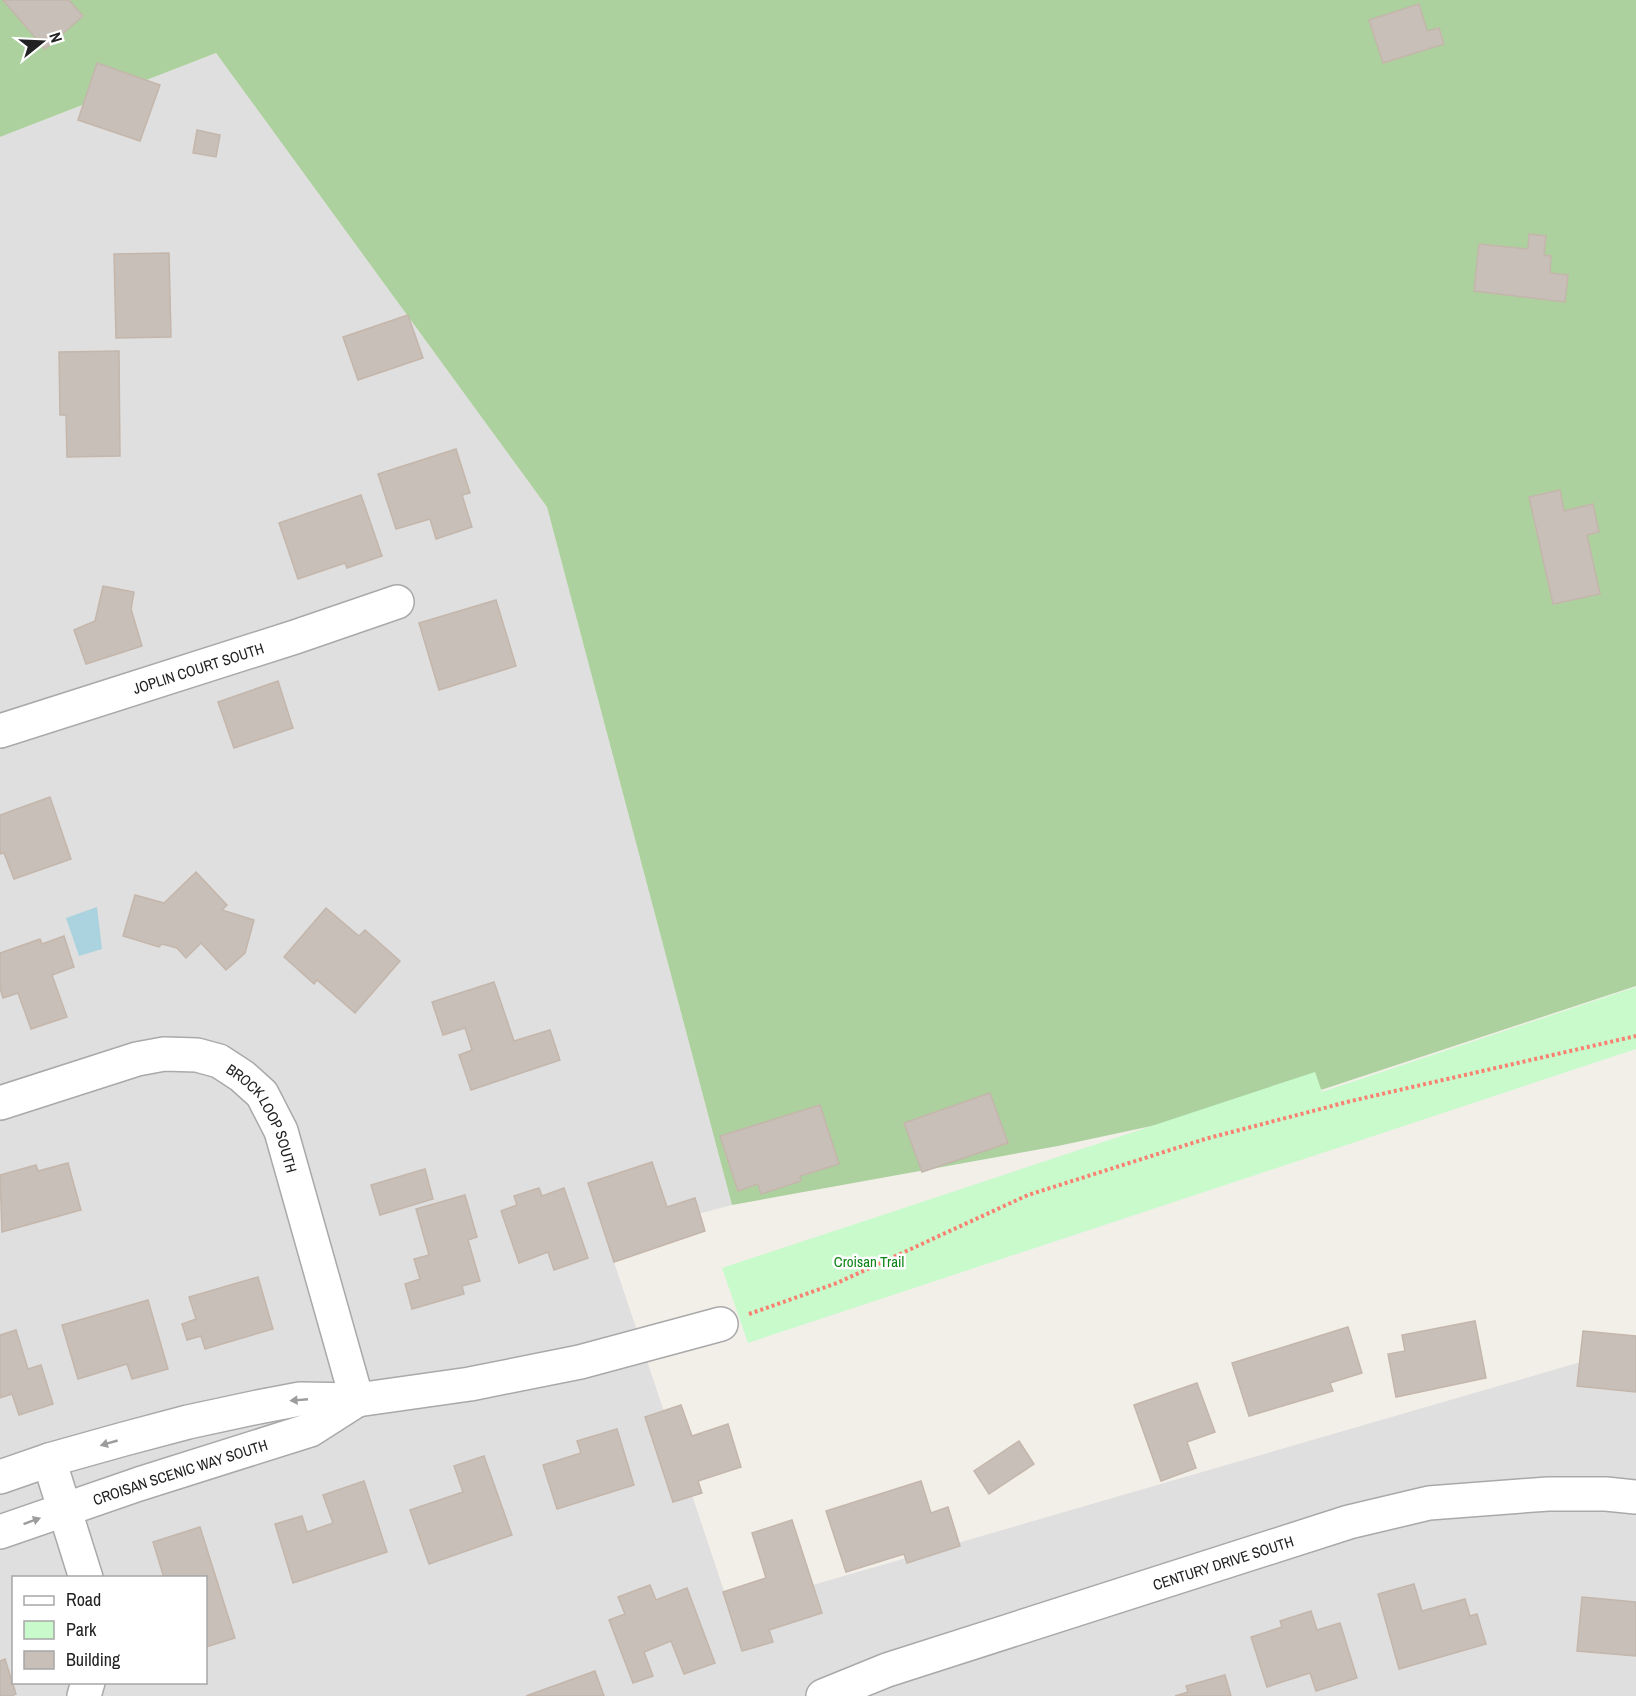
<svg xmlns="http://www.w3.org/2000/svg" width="1636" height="1696" font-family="'Archivo Narrow',sans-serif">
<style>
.residential{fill:#e0dfdf;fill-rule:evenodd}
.forest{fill:#add19e}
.park{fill:#c8facc}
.water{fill:#aad3df}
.building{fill:#c7bfb8;stroke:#c4b6ab;stroke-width:1.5}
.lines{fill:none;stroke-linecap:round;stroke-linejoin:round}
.minor-casing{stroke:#a9a9a9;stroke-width:36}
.path{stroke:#fa8072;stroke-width:4;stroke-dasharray:3 3;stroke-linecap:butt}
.minor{stroke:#fff;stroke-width:33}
.oneway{fill:#9c9c9c}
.labels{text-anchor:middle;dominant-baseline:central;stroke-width:5;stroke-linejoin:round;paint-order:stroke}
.street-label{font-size:15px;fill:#222;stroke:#fff}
.park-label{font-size:15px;fill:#0c8416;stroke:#fff}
</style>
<rect width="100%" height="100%" fill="#f2efe9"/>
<path class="residential" d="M216,53L547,507L732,1205L606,1238L730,1609L1636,1346V1696H0V137ZM14,1578H206V1682H14Z"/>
<path class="forest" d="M0,0H1636V986L1324,1089L1058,1146L732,1205L547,507L216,53L0,137Z"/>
<path class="park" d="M1636,987V1049L748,1343L722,1268L1315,1072L1322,1092Z"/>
<path class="water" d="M97,907L102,949L79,956L66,918Z"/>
<g class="building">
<path d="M3,0H69L83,16L45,49Z"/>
<path d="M1419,4L1427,31L1439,28L1444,44L1383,63L1369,20Z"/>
<path d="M97,63L160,85L140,141L78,120Z"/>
<path d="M197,130L220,135L216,157L193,153Z"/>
<path d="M1529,234L1546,236L1544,255L1551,256L1550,273L1568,275L1565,302L1474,291L1479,244L1528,249Z"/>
<path d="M169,253L171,337L116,338L114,254Z"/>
<path d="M408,315L423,358L358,380L343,337Z"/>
<path d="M119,351L120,456L67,457L66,415H60L59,352Z"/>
<path d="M456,449L470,493L462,495L472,527L436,539L430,519L396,529L378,474Z"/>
<path d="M1560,490L1564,511L1593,504L1599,532L1587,535L1600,594L1553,604L1529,497Z"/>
<path d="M361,495L382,556L347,568L345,563L298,579L279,523Z"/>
<path d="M103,586L134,592L131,609L142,646L86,664L74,630L95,621Z"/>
<path d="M496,600L516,666L439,690L419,623Z"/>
<path d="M278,681L293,728L234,748L218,702Z"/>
<path d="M50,797L71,859L14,879L4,853L0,854V815Z"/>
<path d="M196,872L227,905L222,910L254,920L245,953L226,970L201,943L186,958L177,948L162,944L159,947L123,936L135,895L164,903Z"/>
<path d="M326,908L359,936L365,930L400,961L355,1013L317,980L314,984L284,957Z"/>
<path d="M64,936L74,967L52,975L67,1017L31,1029L18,993L3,998L0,988V953L40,939L42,944Z"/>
<path d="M494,982L514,1041L550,1030L560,1060L471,1090L459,1055L472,1050L465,1028L443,1035L432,1002Z"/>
<path d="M990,1093L1008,1143L922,1172L904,1123Z"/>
<path d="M820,1105L839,1164L800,1176L801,1181L761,1194L758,1184L738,1191L720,1136Z"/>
<path d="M652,1162L667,1207L695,1198L705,1231L614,1262L588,1183Z"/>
<path d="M68,1163L81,1210L2,1232L0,1175L36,1165L38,1171Z"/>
<path d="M425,1169L433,1199L380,1215L371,1185Z"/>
<path d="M539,1188L542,1196L564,1188L588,1258L554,1270L548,1252L519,1263L501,1211L517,1205L514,1196Z"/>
<path d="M465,1195L477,1237L468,1240L480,1281L462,1286L464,1294L412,1309L405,1284L420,1279L414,1259L429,1255L416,1209Z"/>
<path d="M258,1277L273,1329L205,1349L201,1336L187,1340L182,1324L196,1319L189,1297Z"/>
<path d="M148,1300L168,1369L132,1379L127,1364L78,1379L62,1325Z"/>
<path d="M1475,1321L1486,1378L1396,1397L1388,1354L1405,1351L1402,1335Z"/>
<path d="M1348,1327L1362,1373L1330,1383L1333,1391L1249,1416L1232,1363Z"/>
<path d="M16,1330L28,1369L41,1365L53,1404L19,1415L12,1394L0,1398V1335Z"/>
<path d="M1583,1331L1636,1336V1392L1577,1386Z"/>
<path d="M1197,1383L1215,1432L1187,1442L1196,1468L1161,1481L1134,1405Z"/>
<path d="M681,1405L692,1436L728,1424L741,1467L698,1481L702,1493L673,1502L645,1417Z"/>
<path d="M617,1429L634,1485L557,1509L543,1465L581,1453L577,1441Z"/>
<path d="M1019,1441L1034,1464L989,1494L974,1471Z"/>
<path d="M484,1456L512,1535L429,1564L410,1510L463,1492L454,1466Z"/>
<path d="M364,1481L387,1552L293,1583L275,1524L302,1516L307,1532L333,1523L323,1495Z"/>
<path d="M921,1481L931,1513L948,1507L960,1546L907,1563L904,1554L846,1572L826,1511Z"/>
<path d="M792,1520L822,1613L769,1630L773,1642L742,1651L723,1592L766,1578L752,1533Z"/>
<path d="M200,1527L235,1638L206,1647V1578H164L153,1542Z"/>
<path d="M1414,1584L1422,1611L1465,1599L1470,1616L1477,1614L1486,1644L1399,1669L1378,1594Z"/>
<path d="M650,1585L656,1600L687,1588L715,1663L684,1674L671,1641L644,1652L653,1676L633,1683L609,1620L625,1614L618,1597Z"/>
<path d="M1582,1597L1636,1602V1656L1577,1651Z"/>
<path d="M1311,1611L1317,1630L1340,1623L1357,1678L1316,1691L1310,1673L1267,1687L1251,1637L1282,1627L1280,1621Z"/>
<path d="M5,1659L16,1694L11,1696H0V1661Z"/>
<path d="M595,1671L604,1696H526Z"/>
<path d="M1225,1675L1231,1696H1175L1188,1692L1186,1686Z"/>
</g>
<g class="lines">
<defs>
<g id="minor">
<path id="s1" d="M0,731L295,637L397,602"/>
<path id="s2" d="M0,1103L137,1059L164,1054L197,1055L219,1061L242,1076L262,1094L281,1131L357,1400"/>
<path d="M49,1460L86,1578"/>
<path d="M0,1477L49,1460L124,1439L188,1422L258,1407L300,1399L357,1400L470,1384L580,1362L721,1324"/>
<path id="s3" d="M0,1532L139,1484L310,1430L357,1400"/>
<path d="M84,1696L88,1682"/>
<path id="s4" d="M823,1696L887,1670L1349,1522L1429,1503L1548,1494H1606L1636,1497"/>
</g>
</defs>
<use href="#minor" class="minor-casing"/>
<path class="path" d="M749,1314L837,1283L1028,1195L1205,1139L1351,1101L1636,1036"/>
<use href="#minor" class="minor"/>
</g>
<defs><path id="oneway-solid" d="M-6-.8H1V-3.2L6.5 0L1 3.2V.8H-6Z" transform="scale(1.5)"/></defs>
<g class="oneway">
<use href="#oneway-solid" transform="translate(299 1400) rotate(175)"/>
<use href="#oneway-solid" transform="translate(109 1443) rotate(164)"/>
<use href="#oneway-solid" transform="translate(32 1521) rotate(-20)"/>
</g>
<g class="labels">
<g class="street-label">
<text stroke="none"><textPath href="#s1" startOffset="208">JOPLIN COURT SOUTH</textPath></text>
<text stroke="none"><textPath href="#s2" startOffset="302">BROCK LOOP SOUTH</textPath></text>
<text stroke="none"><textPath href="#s3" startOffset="190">CROISAN SCENIC WAY SOUTH</textPath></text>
<text stroke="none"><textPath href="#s4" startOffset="422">CENTURY DRIVE SOUTH</textPath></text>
</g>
<g class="park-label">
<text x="869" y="1261">Croisan Trail</text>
</g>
</g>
<rect x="12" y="1576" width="195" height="108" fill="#ffffff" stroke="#a7a7a7" stroke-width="1.5"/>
<rect x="24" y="1596" width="30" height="9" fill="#ffffff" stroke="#a7a7a7" stroke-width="1.5"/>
<text x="66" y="1606" font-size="18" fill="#222222">Road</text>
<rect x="24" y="1621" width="30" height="18" fill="#c8facc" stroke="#a7a7a7" stroke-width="1.5"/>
<text x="66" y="1636" font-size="18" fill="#222222">Park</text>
<rect x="24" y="1651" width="30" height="18" fill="#c7bfb8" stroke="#a7a7a7" stroke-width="1.5"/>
<text x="66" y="1666" font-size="18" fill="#222222">Building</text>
<g transform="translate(42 42) rotate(72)" stroke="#ffffff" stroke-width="4.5" paint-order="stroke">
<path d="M0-4.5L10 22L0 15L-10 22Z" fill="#222222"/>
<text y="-9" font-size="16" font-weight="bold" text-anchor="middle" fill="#222222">N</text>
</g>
</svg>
